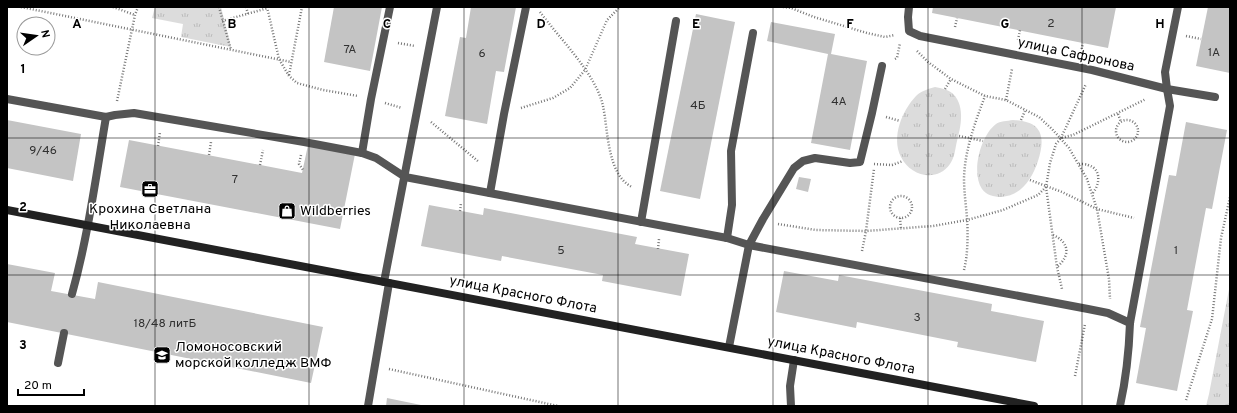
<svg xmlns="http://www.w3.org/2000/svg" width="1237" height="413" font-family="Overpass,sans-serif">
<style>
.park{fill:url(#park-tufts)}
.building{fill:#c4c4c4}
.lines{fill:none;stroke-linecap:round;stroke-linejoin:round}
.path{stroke:#777;stroke-width:2.5;stroke-dasharray:1 2;stroke-linecap:butt}
.service{stroke:#555;stroke-width:8}
.secondary{stroke:#222;stroke-width:8}
.grid{fill:none;stroke:#000;stroke-width:1;stroke-opacity:0.55}
.labels{text-anchor:middle;dominant-baseline:central;stroke-width:3;stroke-linejoin:round;paint-order:stroke}
.number-label{font-size:12px;fill:#313131}
.street-label{font-size:14px;fill:#000;stroke:#fff}
.poi-label{font-size:14px;fill:#000;stroke:#fff;text-anchor:start}
.grid-label{font-size:13px;text-anchor:middle;font-weight:bold;fill:#000;stroke:#fff;stroke-width:3;stroke-linejoin:round;paint-order:stroke}
</style>
<defs>
<pattern id="park-tufts" width="24" height="20" patternUnits="userSpaceOnUse"><rect width="24" height="20" fill="#dcdcdc"/><path d="M3 7l-1-3M5 7V3M7 7l1-3M15 17l-1-3M17 17v-4M19 17l1-3" fill="none" stroke="#bbb"/></pattern>
</defs>
<rect width="100%" height="100%" fill="#fff"/>
<g class="park">
<path d="M155,7H221L231,47L181,37L183,24L152,18Z"/>
<path d="M935,87C941,88 950,90 954,95C965,107 961,127 957,141C955,149 955,157 950,164C937,183 910,176 901,157C891,137 902,111 916,96C921,91 928,89 935,87Z"/>
<path d="M1013,120C1042,121 1046,136 1038,161C1032,179 1021,196 1001,197C994,197 986,195 982,189C971,173 980,136 996,124C1000,121 1007,121 1013,120Z"/>
<path d="M1230,284V406H1206L1209,394Z"/>
</g>
<g class="building">
<path d="M334,7H382L370,71L324,62Z"/>
<path d="M471,7H516L504,72L496,71L487,124L445,116L460,37L466,38Z"/>
<path d="M933,7H1116L1108,48L932,13Z"/>
<path d="M1208,7H1230V73L1196,66Z"/>
<path d="M696,14L735,22L700,199L660,191Z"/>
<path d="M771,22L835,34L831,54L867,61L850,150L811,143L828,54L767,41Z"/>
<path d="M7,120L81,134L73,181L7,168Z"/>
<path d="M1186,122L1227,130L1212,209L1206,208L1187,310L1193,311L1177,391L1136,383L1146,328L1140,327L1169,175L1176,176Z"/>
<path d="M129,140L302,173L308,145L355,154L340,229L120,187Z"/>
<path d="M799,177L811,179L808,192L796,189Z"/>
<path d="M429,205L483,215L484,208L637,237L635,244L689,254L681,296L602,281L603,275L502,256L501,261L421,246Z"/>
<path d="M7,264L55,273L51,291L95,299L98,282L323,327L311,383L7,322Z"/>
<path d="M784,271L838,281L839,275L950,296L992,304L991,311L1044,321L1036,362L957,347L958,342L857,322L856,328L776,312Z"/>
<path d="M387,398L421,405V406H386Z"/>
</g>
<g class="lines">
<g class="path">
<path d="M21,7L291,62"/>
<path d="M113,7L135,15"/>
<path d="M219,7L231,50"/>
<path d="M246,7L248,14"/>
<path d="M267,7L279,59L289,76L297,83L323,90L358,96"/>
<path d="M783,7L791,8L814,17L867,33L885,37L895,35"/>
<path d="M540,12C560,39 596,74 603,106C608,129 607,175 632,187"/>
<path d="M222,21L268,8"/>
<path d="M955,27L957,18"/>
<path d="M1186,36L1201,39"/>
<path d="M1018,40L1020,30"/>
<path d="M398,43L415,46"/>
<path d="M917,51L928,62L951,79L985,96L1006,100L1039,117L1052,129L1069,148L1087,179L1097,209L1109,279L1110,299"/>
<path d="M1081,52L1083,43"/>
<path d="M895,59L897,58L900,43"/>
<path d="M289,75L302,7"/>
<path d="M945,89L951,79"/>
<path d="M1006,100L1012,69"/>
<path d="M117,101L135,15L138,7"/>
<path d="M385,103L402,108"/>
<path d="M521,108L553,98L570,88L585,70L607,20L620,7"/>
<path d="M1118,114L1121,122"/>
<path d="M886,117L900,121"/>
<path d="M1021,120L1025,111"/>
<circle cx="1127" cy="131" r="11"/>
<path d="M431,122L479,162"/>
<path d="M959,136L983,141"/>
<path d="M1061,138L1086,84"/>
<path d="M158,146L160,132"/>
<path d="M209,155L211,142"/>
<path d="M301,155L299,164L303,170"/>
<path d="M874,164L892,165L903,161"/>
<path d="M1079,164C1082,164 1086,164 1088,165C1102,169 1100,185 1092,194"/>
<path d="M260,165L263,150"/>
<path d="M1030,180L1062,192L1097,209L1134,218"/>
<path d="M1046,187L1057,267L1062,289"/>
<circle cx="901" cy="207" r="11"/>
<path d="M460,211L461,203"/>
<path d="M900,218L901,229"/>
<path d="M778,224L816,230L866,231L933,226L967,220L1003,210L1038,195L1046,187L1050,163L1056,144L1061,138L1073,135L1146,99"/>
<path d="M1053,235C1069,242 1071,255 1057,267"/>
<path d="M658,249L659,239"/>
<path d="M862,251L866,231L874,169"/>
<path d="M964,270C968,254 968,234 967,218C966,205 964,192 964,178C965,149 975,123 985,96"/>
<path d="M389,369L558,406"/>
<path d="M1075,376L1085,324"/>
<path d="M1186,400L1212,319L1221,238L1230,197"/>
<path d="M1228,406L1230,404"/>
</g>
<g class="service">
<path d="M909,7L908,17L909,31L920,36L1092,70L1167,89L1215,97"/>
<path d="M7,99L106,117L115,115L134,113L304,142L362,153L376,158L405,177L727,238L749,245L1088,309L1108,313L1130,323"/>
<path d="M362,153L371,99L390,7"/>
<path d="M490,193L504,114L526,7"/>
<path d="M641,222L676,21"/>
<path d="M727,238L732,205L731,151L753,33"/>
<path d="M384,282L437,7"/>
<path d="M72,294C88,237 96,176 106,117"/>
<path d="M729,347L749,245L763,219L794,168L803,161L815,158L850,163L860,162L872,113L882,66"/>
<path d="M58,363L64,333"/>
<path d="M368,406L389,283"/>
<path d="M791,406L790,386L794,360"/>
<path d="M1120,406C1126,379 1129,351 1130,323L1170,106L1167,89L1165,72L1178,7"/>
</g>
<path class="secondary" d="M7,210L1034,406"/>
</g>
<path class="grid" d="M155,7V406M309,7V406M464,7V406M618,7V406M773,7V406M928,7V406M1082,7V406M7,138H1230M7,275H1230"/>
<defs>
<symbol id="office-square" viewBox="-11 -11 22 22"><rect x="-9" y="-9" width="18" height="18" rx="4" fill="#000" stroke="#fff"/><path d="M-6-3h4V-5.5h4V-3h4V5H-6ZM-1-4.5V-3h2v-1.5ZM-6 0V1H6V0Z" fill="#fff"/></symbol>
<symbol id="shop-square" viewBox="-11 -11 22 22"><rect x="-9" y="-9" width="18" height="18" rx="4" fill="#000" stroke="#fff"/><path d="M-5-2.5h2.3a2.7 3.5 0 0 1 5.4 0H5L5.5 6h-11ZM-1.5-2.5h3a1.5 2.3 0 0 0-3 0Z" fill="#fff"/></symbol>
<symbol id="university-square" viewBox="-11 -11 22 22"><rect x="-9" y="-9" width="18" height="18" rx="4" fill="#000" stroke="#fff"/><path d="M0-5L7-2L0 1L-7-2ZM-4 1L0 2.5L4 1V4Q0 6-4 4Z" fill="#fff"/></symbol>
</defs>
<g fill-rule="evenodd">
<use href="#office-square" x="140" y="179" width="20" height="20"/>
<use href="#shop-square" x="277" y="201" width="20" height="20"/>
<use href="#university-square" x="152" y="345" width="20" height="20"/>
</g>
<g class="labels">
<g class="number-label">
<text x="1051" y="24">2</text>
<text x="350" y="50">7А</text>
<text x="1214" y="53">1А</text>
<text x="482" y="54">6</text>
<text x="839" y="102">4А</text>
<text x="698" y="106">4Б</text>
<text x="43" y="151">9/46</text>
<text x="235" y="180">7</text>
<text x="561" y="251">5</text>
<text x="1176" y="251">1</text>
<text x="917" y="318">3</text>
<text x="165" y="324">18/48 литБ</text>
</g>
<g class="street-label">
<text transform="translate(1076 55) rotate(12)">улица Сафронова</text>
<text transform="translate(523 295) rotate(11)">улица Красного Флота</text>
<text transform="translate(841 356) rotate(11)">улица Красного Флота</text>
</g>
<g class="poi-label">
<text x="150" y="209" text-anchor="middle">Крохина Светлана<tspan x="150" dy="16">Николаевна</tspan></text>
<text x="300" y="211">Wildberries</text>
<text x="175" y="347">Ломоносовский<tspan x="175" dy="16">морской колледж ВМФ</tspan></text>
</g>
</g>
<g class="grid-label">
<text x="77" y="28">A</text>
<text x="232" y="28">B</text>
<text x="387" y="28">C</text>
<text x="541" y="28">D</text>
<text x="696" y="28">E</text>
<text x="850" y="28">F</text>
<text x="1005" y="28">G</text>
<text x="1160" y="28">H</text>
<text x="23" y="73">1</text>
<text x="23" y="211">2</text>
<text x="23" y="349">3</text>
</g>
<rect width="1237" height="413" fill="none" stroke="#000000" stroke-width="16"/>
<g transform="translate(36 36) rotate(77)"><circle r="19" fill="#ffffff" stroke="#999999"/>
<path d="M0-3L7 15L0 10L-7 15Z" fill="#000000"/>
<text y="-6" font-size="11" font-weight="bold" text-anchor="middle" fill="#000000">N</text>
</g>
<path d="M18 389v6h66v-6" fill="none" stroke="#000000" stroke-width="2"/>
<text x="24" y="389" font-size="12" fill="#000000" stroke="#ffffff" stroke-width="3" paint-order="stroke">20 m</text>
</svg>
